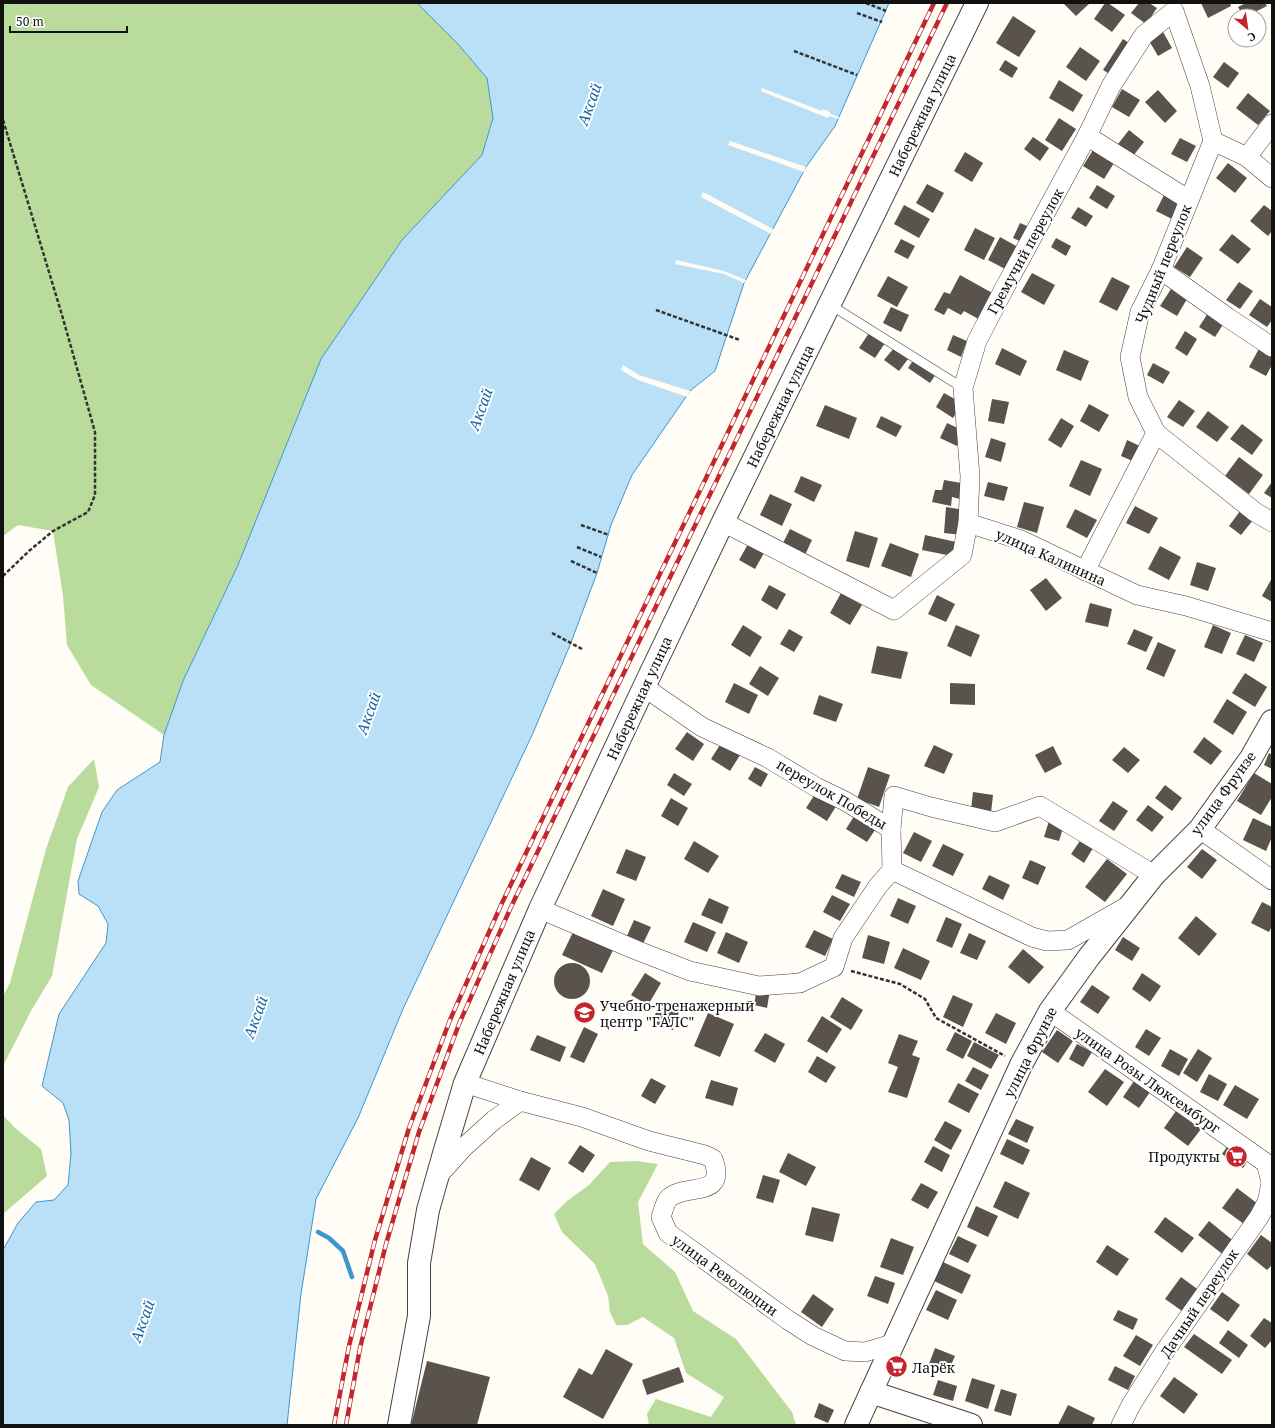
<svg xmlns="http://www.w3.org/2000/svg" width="1275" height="1428" font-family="'Noto Serif',serif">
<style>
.forest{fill:#b9dc9c}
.water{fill:#b9e0f7;stroke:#3f96cf}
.pier{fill:#fffdf5}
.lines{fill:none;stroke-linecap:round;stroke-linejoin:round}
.stream{stroke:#3f96cf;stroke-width:4.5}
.building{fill:#5a524d}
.service-casing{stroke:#444;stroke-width:10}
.minor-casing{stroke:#444;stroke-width:20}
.tertiary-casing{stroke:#444;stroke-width:24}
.path{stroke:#333;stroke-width:2.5;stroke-dasharray:4 2;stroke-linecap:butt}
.service{stroke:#fff;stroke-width:9}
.minor{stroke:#fff;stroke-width:19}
.tertiary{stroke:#fff;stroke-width:22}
.rail-casing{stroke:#c4262e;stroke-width:4.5}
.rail{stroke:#fff;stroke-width:3;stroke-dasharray:9;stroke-linecap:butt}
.labels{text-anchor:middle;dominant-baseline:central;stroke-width:4;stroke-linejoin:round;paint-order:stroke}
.street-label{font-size:14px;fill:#111;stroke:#fff}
.poi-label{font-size:14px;fill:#111;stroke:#fff;text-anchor:start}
.water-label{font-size:15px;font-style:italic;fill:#1768a6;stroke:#fff}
</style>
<rect width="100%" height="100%" fill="#fffdf5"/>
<g class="forest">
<path d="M3,3H417L458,44L487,78L493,118L482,155L402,240L238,565L183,681L164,735L91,685L67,645L63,596L53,531L18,525L3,536Z"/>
<path d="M94,759L99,787L77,839L52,976L31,1011L3,1066V996L10,983L46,849L68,787Z"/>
<path d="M3,1115L14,1127L41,1149L47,1176L3,1214Z"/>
<path d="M637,1161L658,1164L638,1202L643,1244L675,1272L693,1311L736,1339L792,1412L796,1425H649L647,1414L656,1399L711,1417L724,1397L686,1373L674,1338L643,1317L627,1325H616L610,1312L608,1296L595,1264L562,1232L554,1214L567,1201L589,1185L610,1162Z"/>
</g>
<path class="water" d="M417,3H889L835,126L806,167L744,283L715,371L690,391L632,475L611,525L597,573L570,645L533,733L403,1009L358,1118L316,1199L301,1294L287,1425H3V1250L18,1223L36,1202L54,1200L68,1185L71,1153L69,1120L63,1103L42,1086L59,1014L106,943L108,924L98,906L79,894L78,881L102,812L117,790L160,762L164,735L183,681L238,565L321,359L402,240L482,155L493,118L487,78L458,44Z"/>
<g class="pier">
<path d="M762,88L822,111L823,109L830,112V114L839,117L838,119L829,116L828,118L761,91Z"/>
<path d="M730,141L806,167L804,172L728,145Z"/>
<path d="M703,192L773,229L771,234L701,197Z"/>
<path d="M676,260L724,271L746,280L744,283L724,274L675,264Z"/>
<path d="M623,365L639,375L690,391L687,397L638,380L621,370Z"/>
</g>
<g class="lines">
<path class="stream" d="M318,1232L329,1238L343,1251L352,1277"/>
</g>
<g class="building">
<path d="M1063,3H1090L1076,16Z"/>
<path d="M1105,3H1108L1125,15L1112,32L1094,19Z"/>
<path d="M1139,3H1149L1157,8L1146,24L1131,13Z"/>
<path d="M1201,3H1230L1231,6L1208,18Z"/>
<path d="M1246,3H1265L1267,6L1247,16H1243L1238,7Z"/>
<path d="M1013,16L1036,31L1019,57L996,43Z"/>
<path d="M1162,30L1172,48L1158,56L1148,39Z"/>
<path d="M1123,39L1132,45L1113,76L1103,70Z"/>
<path d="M1080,47L1100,61L1086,81L1066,67Z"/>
<path d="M1005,60L1018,68L1012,78L999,70Z"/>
<path d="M1224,62L1239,73L1228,88L1213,77Z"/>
<path d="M1059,80L1083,95L1073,112L1049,98Z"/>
<path d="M1122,89L1140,100L1129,117L1112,107Z"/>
<path d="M1158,90L1177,111L1165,123L1145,102Z"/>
<path d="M1248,93L1270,111L1258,125L1236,108Z"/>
<path d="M1059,118L1076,129L1062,151L1045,140Z"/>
<path d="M1129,130L1144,142L1133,156L1118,144Z"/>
<path d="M1033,137L1049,148L1040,161L1024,149Z"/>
<path d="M1180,138L1196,146L1187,162L1171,154Z"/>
<path d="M1093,150L1114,163L1104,179L1083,166Z"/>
<path d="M965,152L983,163L972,182L954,171Z"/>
<path d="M1228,163L1247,178L1235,193L1216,178Z"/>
<path d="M927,184L944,193L933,213L916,203Z"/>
<path d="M1097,185L1115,196L1107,209L1089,198Z"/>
<path d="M1164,195L1180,203L1172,219L1156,211Z"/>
<path d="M904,205L930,219L919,238L894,224Z"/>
<path d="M1264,205L1272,211V231L1268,236L1250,221Z"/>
<path d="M1078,207L1093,216L1086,227L1071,218Z"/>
<path d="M1020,223L1034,229L1026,244L1013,238Z"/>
<path d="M975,228L995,238L984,260L964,250Z"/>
<path d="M1232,234L1251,249L1238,264L1219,250Z"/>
<path d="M1000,237L1018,247L1007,270L988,260Z"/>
<path d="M1056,238L1071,246L1066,256L1051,247Z"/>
<path d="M901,239L915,246L908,259L894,252Z"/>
<path d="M1187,247L1203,258L1190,277L1174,267Z"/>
<path d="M1032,273L1055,285L1044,305L1021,292Z"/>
<path d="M960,275L996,295L982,321L964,311L961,315L948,308L944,315L934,310L944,292L950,294Z"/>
<path d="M888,276L908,287L897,307L877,296Z"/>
<path d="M1112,277L1130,286L1117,311L1099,302Z"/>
<path d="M1239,282L1253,291L1240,309L1226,300Z"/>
<path d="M1171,289L1187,299L1177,316L1160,306Z"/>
<path d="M1260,299L1272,307V320L1267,327L1249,315Z"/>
<path d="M891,307L909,315L901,332L883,323Z"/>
<path d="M1208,313L1224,323L1215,337L1199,327Z"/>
<path d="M1185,331L1197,339L1187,356L1175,348Z"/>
<path d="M869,333L885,343L875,358L859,348Z"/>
<path d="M953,335L967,341L961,357L947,350Z"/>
<path d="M1261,345L1272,351V365L1266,376L1249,367Z"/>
<path d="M894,348L908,359L899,371L884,360Z"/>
<path d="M1002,348L1027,361L1020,376L995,364Z"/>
<path d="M1064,350L1089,361L1081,381L1056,370Z"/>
<path d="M914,359L936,374L930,383L908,368Z"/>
<path d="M1153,363L1170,372L1163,384L1147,375Z"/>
<path d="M944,393L962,403L953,418L936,407Z"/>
<path d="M992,399L1009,402L1004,424L988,421Z"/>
<path d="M1179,400L1195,411L1183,427L1167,417Z"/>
<path d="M1089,404L1109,415L1099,432L1080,421Z"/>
<path d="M825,405L857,418L849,439L816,426Z"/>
<path d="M1208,411L1229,427L1217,442L1196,427Z"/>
<path d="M881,416L902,426L896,437L876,427Z"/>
<path d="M1061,418L1074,426L1061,448L1048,440Z"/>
<path d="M947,423L964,431L957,446L940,438Z"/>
<path d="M1242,424L1263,440L1252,455L1230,439Z"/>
<path d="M991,438L1006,443L1001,462L985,457Z"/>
<path d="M1127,440L1142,447L1135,462L1121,456Z"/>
<path d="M1239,457L1263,475L1249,494L1225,476Z"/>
<path d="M1081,460L1102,469L1090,496L1069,486Z"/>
<path d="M801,476L822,485L814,502L794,492Z"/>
<path d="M944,480L967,484L964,500L952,497L951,506L932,502L935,490H942Z"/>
<path d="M988,482L1008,487L1004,501L984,496Z"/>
<path d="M1272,482V498L1264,493Z"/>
<path d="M770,494L792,504L782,526L760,515Z"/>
<path d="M1024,502L1044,507L1037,533L1017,527Z"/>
<path d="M1135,506L1158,518L1149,534L1126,523Z"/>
<path d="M946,507L965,510L962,535L944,533Z"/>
<path d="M1075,509L1097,520L1087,538L1066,527Z"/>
<path d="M1240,511L1253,520L1241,535L1229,526Z"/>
<path d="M790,529L812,540L804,557L781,547Z"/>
<path d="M855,531L878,538L869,568L846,561Z"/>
<path d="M925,535L956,542L952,556L922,550Z"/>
<path d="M890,543L919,554L911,577L881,566Z"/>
<path d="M748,544L764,553L755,569L739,560Z"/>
<path d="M1160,546L1181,557L1169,580L1148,569Z"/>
<path d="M1197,562L1216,568L1208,591L1190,585Z"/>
<path d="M1046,578L1062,598L1046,611L1030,590Z"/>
<path d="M1272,578V602L1262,596Z"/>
<path d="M769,585L786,594L777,610L761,600Z"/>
<path d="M841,593L862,605L850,625L830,613Z"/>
<path d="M937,595L955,604L946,622L928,614Z"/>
<path d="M1090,603L1112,609L1108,627L1085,622Z"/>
<path d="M743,625L762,637L750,657L731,645Z"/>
<path d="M956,625L980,635L971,657L947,646Z"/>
<path d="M1213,625L1231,633L1222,654L1204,647Z"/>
<path d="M789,629L803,637L794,652L780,644Z"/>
<path d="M1134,629L1153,637L1146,652L1127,644Z"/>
<path d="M1245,635L1263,643L1254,662L1236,654Z"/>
<path d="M1158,642L1176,650L1164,677L1146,669Z"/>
<path d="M877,646L908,652L901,679L871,673Z"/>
<path d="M760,666L779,678L768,696L749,684Z"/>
<path d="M1245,673L1267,687L1255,707L1232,693Z"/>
<path d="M734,683L758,695L749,714L725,702Z"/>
<path d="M950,683L975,684V705L950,704Z"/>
<path d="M819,695L843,704L836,722L813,714Z"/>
<path d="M1227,699L1247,712L1233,735L1213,722Z"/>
<path d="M687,732L704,744L693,761L675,749Z"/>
<path d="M1204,737L1222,751L1211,765L1193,752Z"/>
<path d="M723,740L742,752L730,771L711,759Z"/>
<path d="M934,745L953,754L944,774L924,766Z"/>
<path d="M1053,746L1062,764L1045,773L1035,755Z"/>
<path d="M1124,747L1140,760L1128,773L1112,760Z"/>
<path d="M1269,753L1272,755V769L1264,765Z"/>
<path d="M755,767L768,774L761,787L748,779Z"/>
<path d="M868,767L890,775L879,807L857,799Z"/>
<path d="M674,773L692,784L684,796L667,785Z"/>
<path d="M1254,773L1272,784V797L1261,815L1237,801Z"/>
<path d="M1165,785L1182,798L1172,811L1155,798Z"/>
<path d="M817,791L838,803L827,821L806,808Z"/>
<path d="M973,792L993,795L991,813L971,810Z"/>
<path d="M671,798L688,808L678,826L661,816Z"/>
<path d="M1113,801L1128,811L1114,831L1099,821Z"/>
<path d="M1148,805L1164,817L1152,832L1136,820Z"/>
<path d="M856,813L877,827L867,842L846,829Z"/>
<path d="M1253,818L1272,827V837L1266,851L1243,840Z"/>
<path d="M1049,821L1064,825L1059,841L1044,837Z"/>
<path d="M914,832L932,841L921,862L903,853Z"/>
<path d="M1084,835L1096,843L1084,863L1071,854Z"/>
<path d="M694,841L719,856L708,873L684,859Z"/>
<path d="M943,844L964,854L953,876L932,866Z"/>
<path d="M626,849L646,857L636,881L616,873Z"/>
<path d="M1202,849L1217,860L1202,879L1187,867Z"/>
<path d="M1107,859L1127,874L1105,902L1085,887Z"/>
<path d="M1030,860L1046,867L1038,885L1022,878Z"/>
<path d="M842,874L861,882L854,897L835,888Z"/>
<path d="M989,875L1010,885L1003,900L982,889Z"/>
<path d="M603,889L625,899L613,926L591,916Z"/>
<path d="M832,895L850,904L840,921L823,912Z"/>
<path d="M709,898L729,907L722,924L701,915Z"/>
<path d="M898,898L916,906L908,924L890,916Z"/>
<path d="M1262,902L1272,907V926L1269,932L1251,923Z"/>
<path d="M1196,916L1217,934L1199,956L1178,938Z"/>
<path d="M946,917L962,924L952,948L936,941Z"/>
<path d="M634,920L651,927L642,946L626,938Z"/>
<path d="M693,922L716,932L707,952L684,942Z"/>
<path d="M574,930L614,948L602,973L562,955Z"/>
<path d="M814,930L833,939L825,956L805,947Z"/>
<path d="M726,932L748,942L739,963L717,953Z"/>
<path d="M969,933L986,941L977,960L960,953Z"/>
<path d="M868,935L890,942L884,964L862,958Z"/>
<path d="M1123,937L1140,948L1132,961L1115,950Z"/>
<path d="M903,948L930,961L921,980L894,968Z"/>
<path d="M1023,949L1044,967L1029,984L1008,967Z"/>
<circle cx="572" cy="981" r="18"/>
<path d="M645,973L661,983L648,1005L631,995Z"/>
<path d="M1142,973L1161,986L1150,1002L1132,989Z"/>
<path d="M1092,985L1110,997L1098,1014L1080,1002Z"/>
<path d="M757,988L770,990L767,1008L754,1005Z"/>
<path d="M953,995L973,1004L963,1027L943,1017Z"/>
<path d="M842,997L863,1010L851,1030L830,1017Z"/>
<path d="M660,1002L680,1009L673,1030L652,1023Z"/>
<path d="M708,1013L734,1024L720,1057L694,1046Z"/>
<path d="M996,1013L1016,1023L1006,1044L985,1033Z"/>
<path d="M822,1016L842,1029L827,1053L807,1041Z"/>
<path d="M584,1027L598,1034L584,1063L570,1057Z"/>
<path d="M1146,1029L1161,1038L1149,1056L1135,1047Z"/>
<path d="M1057,1030L1073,1041L1058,1063L1042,1052Z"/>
<path d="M955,1032L972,1041L963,1059L946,1050Z"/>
<path d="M765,1033L785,1044L775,1063L754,1051Z"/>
<path d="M899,1034L918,1041L912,1055L920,1058L907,1098L888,1092L898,1067L888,1063Z"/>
<path d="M537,1035L566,1047L560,1062L530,1050Z"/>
<path d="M974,1042L999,1055L991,1069L967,1056Z"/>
<path d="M1077,1044L1092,1052L1083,1067L1069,1059Z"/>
<path d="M1170,1049L1188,1059L1179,1076L1161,1066Z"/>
<path d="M1198,1049L1212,1058L1197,1082L1183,1073Z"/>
<path d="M817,1056L836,1067L826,1083L808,1072Z"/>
<path d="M973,1067L989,1075L981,1090L965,1081Z"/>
<path d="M1105,1069L1124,1082L1107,1106L1088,1092Z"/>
<path d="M1209,1074L1227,1084L1218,1101L1200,1092Z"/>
<path d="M651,1078L666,1086L655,1104L641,1096Z"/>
<path d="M711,1080L738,1088L733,1106L705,1098Z"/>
<path d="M1134,1081L1150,1092L1139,1108L1123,1097Z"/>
<path d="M958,1083L979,1094L969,1113L948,1102Z"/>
<path d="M1235,1085L1259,1099L1247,1119L1223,1105Z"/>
<path d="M1176,1111L1201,1129L1188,1146L1164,1128Z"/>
<path d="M1016,1119L1034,1127L1027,1143L1008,1134Z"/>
<path d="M945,1121L962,1130L951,1150L934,1140Z"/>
<path d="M1007,1139L1030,1150L1023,1165L1000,1154Z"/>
<path d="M1229,1144L1250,1157L1243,1168L1222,1154Z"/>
<path d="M580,1145L595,1155L583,1173L568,1163Z"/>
<path d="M933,1146L950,1155L942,1172L924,1162Z"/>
<path d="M788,1153L816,1167L806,1186L779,1172Z"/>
<path d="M531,1157L551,1168L539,1191L519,1180Z"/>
<path d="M763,1175L780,1180L773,1203L756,1198Z"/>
<path d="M1005,1181L1030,1193L1018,1219L993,1207Z"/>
<path d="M921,1183L938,1192L928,1209L911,1200Z"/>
<path d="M1237,1188L1258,1204L1244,1224L1222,1208Z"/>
<path d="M976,1206L998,1216L988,1237L967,1227Z"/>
<path d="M812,1207L840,1214L833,1242L805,1235Z"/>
<path d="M1165,1217L1194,1238L1182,1253L1154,1232Z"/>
<path d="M1209,1221L1236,1243L1225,1256L1198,1235Z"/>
<path d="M1261,1235L1272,1243V1265L1267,1270L1247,1254Z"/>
<path d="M958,1236L977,1245L968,1263L949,1254Z"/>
<path d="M891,1238L914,1247L903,1275L880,1267Z"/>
<path d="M1107,1245L1129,1259L1117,1276L1096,1262Z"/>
<path d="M943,1262L971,1275L962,1294L934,1281Z"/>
<path d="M875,1276L895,1283L888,1304L867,1296Z"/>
<path d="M1181,1277L1200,1291L1185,1313L1165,1299Z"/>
<path d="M936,1290L957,1300L948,1320L926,1310Z"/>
<path d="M1222,1292L1240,1305L1228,1322L1210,1309Z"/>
<path d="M813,1294L834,1309L822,1327L801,1312Z"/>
<path d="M1118,1310L1138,1319L1133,1330L1113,1320Z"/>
<path d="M1264,1318L1272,1323V1340L1265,1348L1250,1336Z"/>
<path d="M1228,1330L1248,1345L1239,1358L1219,1343Z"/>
<path d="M1194,1334L1232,1360L1222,1374L1184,1347Z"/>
<path d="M1136,1335L1153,1345L1140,1366L1123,1356Z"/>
<path d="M935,1348L955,1356L948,1372L929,1364Z"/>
<path d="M606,1349L633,1364L603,1419L563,1397L579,1368L592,1375Z"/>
<path d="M427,1361L490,1377L477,1425H411Z"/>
<path d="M1115,1366L1135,1376L1128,1390L1108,1380Z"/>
<path d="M679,1367L684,1382L647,1395L642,1380Z"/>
<path d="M1174,1377L1198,1394L1184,1414L1160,1396Z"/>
<path d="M972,1378L995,1385L988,1409L965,1401Z"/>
<path d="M938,1380L957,1386L953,1401L933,1395Z"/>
<path d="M1001,1389L1017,1394L1011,1416L994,1411Z"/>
<path d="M819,1403L834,1410L828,1423L814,1417Z"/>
<path d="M1068,1405L1095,1418L1092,1425H1058Z"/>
</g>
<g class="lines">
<defs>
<path id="service" d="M829,304L963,388"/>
<g id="minor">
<path d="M1087,136L1189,200"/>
<path d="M1213,141L1161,270L1140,312L1130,357L1138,397L1156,433L1255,512L1272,522"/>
<path d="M1247,157L1272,124"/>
<path d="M1161,270L1227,317L1272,347"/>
<path d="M723,522L894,610L962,555L968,523L1021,540L1137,595L1186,606L1272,632"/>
<path d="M968,523L970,476L963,388L977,341L1004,289L1087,136L1111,86L1144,35L1174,11L1200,86L1213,141L1247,157L1272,178"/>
<path d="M1085,571L1156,433"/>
<path d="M644,687L702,727L768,758L816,787L845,801L891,829L894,796L931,807L995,822L1040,806L1154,875"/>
<path d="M891,829L892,870"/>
<path d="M1200,829L1272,880"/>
<path d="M892,870L1032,937L1047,941L1068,940L1126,907"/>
<path d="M540,909L636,950L690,971L759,986L800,983L834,967L843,938L878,886L892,870"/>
<path d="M1050,1011L1266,1163L1272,1186"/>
<path d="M465,1083L520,1101L582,1117L649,1141L705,1155L713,1159C728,1200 684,1182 668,1199C665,1203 663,1211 661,1217L668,1233L788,1320L813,1336L845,1351L865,1352L892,1344"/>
<path d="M437,1177L464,1147L494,1120L520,1101"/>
<path d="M1121,1425L1131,1405L1163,1354L1259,1217L1267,1202L1272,1179"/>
</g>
<g id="tertiary">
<path d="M871,1392L971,1425"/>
<path d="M399,1425L419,1316V1263L428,1210L445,1150L465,1083L540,909L644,687L723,522L977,3"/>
<path d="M856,1425L1021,1065L1050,1011L1089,957L1154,875L1200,829L1251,758L1272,721"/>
</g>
</defs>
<use href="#service" class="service-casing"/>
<use href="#minor" class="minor-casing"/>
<use href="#tertiary" class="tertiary-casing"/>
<g class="path">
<path d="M866,3L886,11"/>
<path d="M857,13L882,22"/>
<path d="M794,51L857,75"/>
<path d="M3,120L62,315L95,432V495L88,512L53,531L29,551L3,576"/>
<path d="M656,310L740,340"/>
<path d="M581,525L609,535"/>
<path d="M577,547L601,557"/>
<path d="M571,561L597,573"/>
<path d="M552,633L582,649"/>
<path d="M851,971L900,984L925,999L936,1018L1005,1056"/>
</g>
<use href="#service" class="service"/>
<use href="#minor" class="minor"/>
<use href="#tertiary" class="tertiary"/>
<defs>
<g id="rail">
<path d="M334,1425L349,1346L375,1240L409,1128L450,1020L502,903L934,3"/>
<path d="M346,1425L360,1348L386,1244L419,1132L459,1024L511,907L947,3"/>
</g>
</defs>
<use href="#rail" class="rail-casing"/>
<use href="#rail" class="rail"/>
</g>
<defs>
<symbol id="university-disc" viewBox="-11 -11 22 22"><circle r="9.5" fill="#c4262e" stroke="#fff"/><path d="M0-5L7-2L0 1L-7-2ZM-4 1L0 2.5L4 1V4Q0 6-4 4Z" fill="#fff"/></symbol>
<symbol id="supermarket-disc" viewBox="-11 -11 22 22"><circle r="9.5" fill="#c4262e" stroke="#fff"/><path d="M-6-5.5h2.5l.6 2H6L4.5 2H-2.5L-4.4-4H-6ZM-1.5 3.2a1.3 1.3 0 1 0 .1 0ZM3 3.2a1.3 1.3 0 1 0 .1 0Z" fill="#fff"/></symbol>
</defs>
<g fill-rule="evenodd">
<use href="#university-disc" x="572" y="1000" width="25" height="25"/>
<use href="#supermarket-disc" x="1224" y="1144" width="25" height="25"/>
<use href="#supermarket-disc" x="884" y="1354" width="25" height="25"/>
</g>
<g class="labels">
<g class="street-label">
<text transform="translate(922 115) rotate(-64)">Набережная улица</text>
<text transform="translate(1025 251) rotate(-61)">Гремучий переулок</text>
<text transform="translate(1163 264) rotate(-68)">Чудный переулок</text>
<text transform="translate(780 406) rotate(-64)">Набережная улица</text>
<text transform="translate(1051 557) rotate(24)">улица Калинина</text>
<text transform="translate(639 698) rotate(-65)">Набережная улица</text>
<text transform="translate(1223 793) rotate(-54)">улица Фрунзе</text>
<text transform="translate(832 794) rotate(30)">переулок Победы</text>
<text transform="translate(504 992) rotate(-67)">Набережная улица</text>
<text transform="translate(1030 1052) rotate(-63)">улица Фрунзе</text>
<text transform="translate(1148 1080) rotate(35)">улица Розы Люксембург</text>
<text transform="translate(725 1275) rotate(36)">улица Революции</text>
<text transform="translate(1199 1303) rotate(-56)">Дачный переулок</text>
</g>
<g class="poi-label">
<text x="600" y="1005">Учебно-тренажерный<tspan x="600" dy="16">центр "ГАЛС"</tspan></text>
<text x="1220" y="1156" text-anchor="end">Продукты</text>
<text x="912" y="1367">Ларёк</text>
</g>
<g class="water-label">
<text transform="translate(589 104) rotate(-70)">Аксай</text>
<text transform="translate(480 409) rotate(-70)">Аксай</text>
<text transform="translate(368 713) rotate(-70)">Аксай</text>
<text transform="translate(255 1017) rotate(-70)">Аксай</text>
<text transform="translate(142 1321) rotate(-70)">Аксай</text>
</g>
</g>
<rect width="1275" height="1428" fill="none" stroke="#111111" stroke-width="8"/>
<g transform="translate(1247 28) rotate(151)"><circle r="19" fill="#ffffff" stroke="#a0a0a0"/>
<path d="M0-3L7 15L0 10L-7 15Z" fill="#c4262e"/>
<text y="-6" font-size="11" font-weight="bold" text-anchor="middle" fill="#111111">С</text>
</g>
<path d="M10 26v6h117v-6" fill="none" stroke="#111111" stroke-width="2"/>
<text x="16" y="26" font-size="12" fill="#111111" stroke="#ffffff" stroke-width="3" paint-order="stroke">50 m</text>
</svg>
